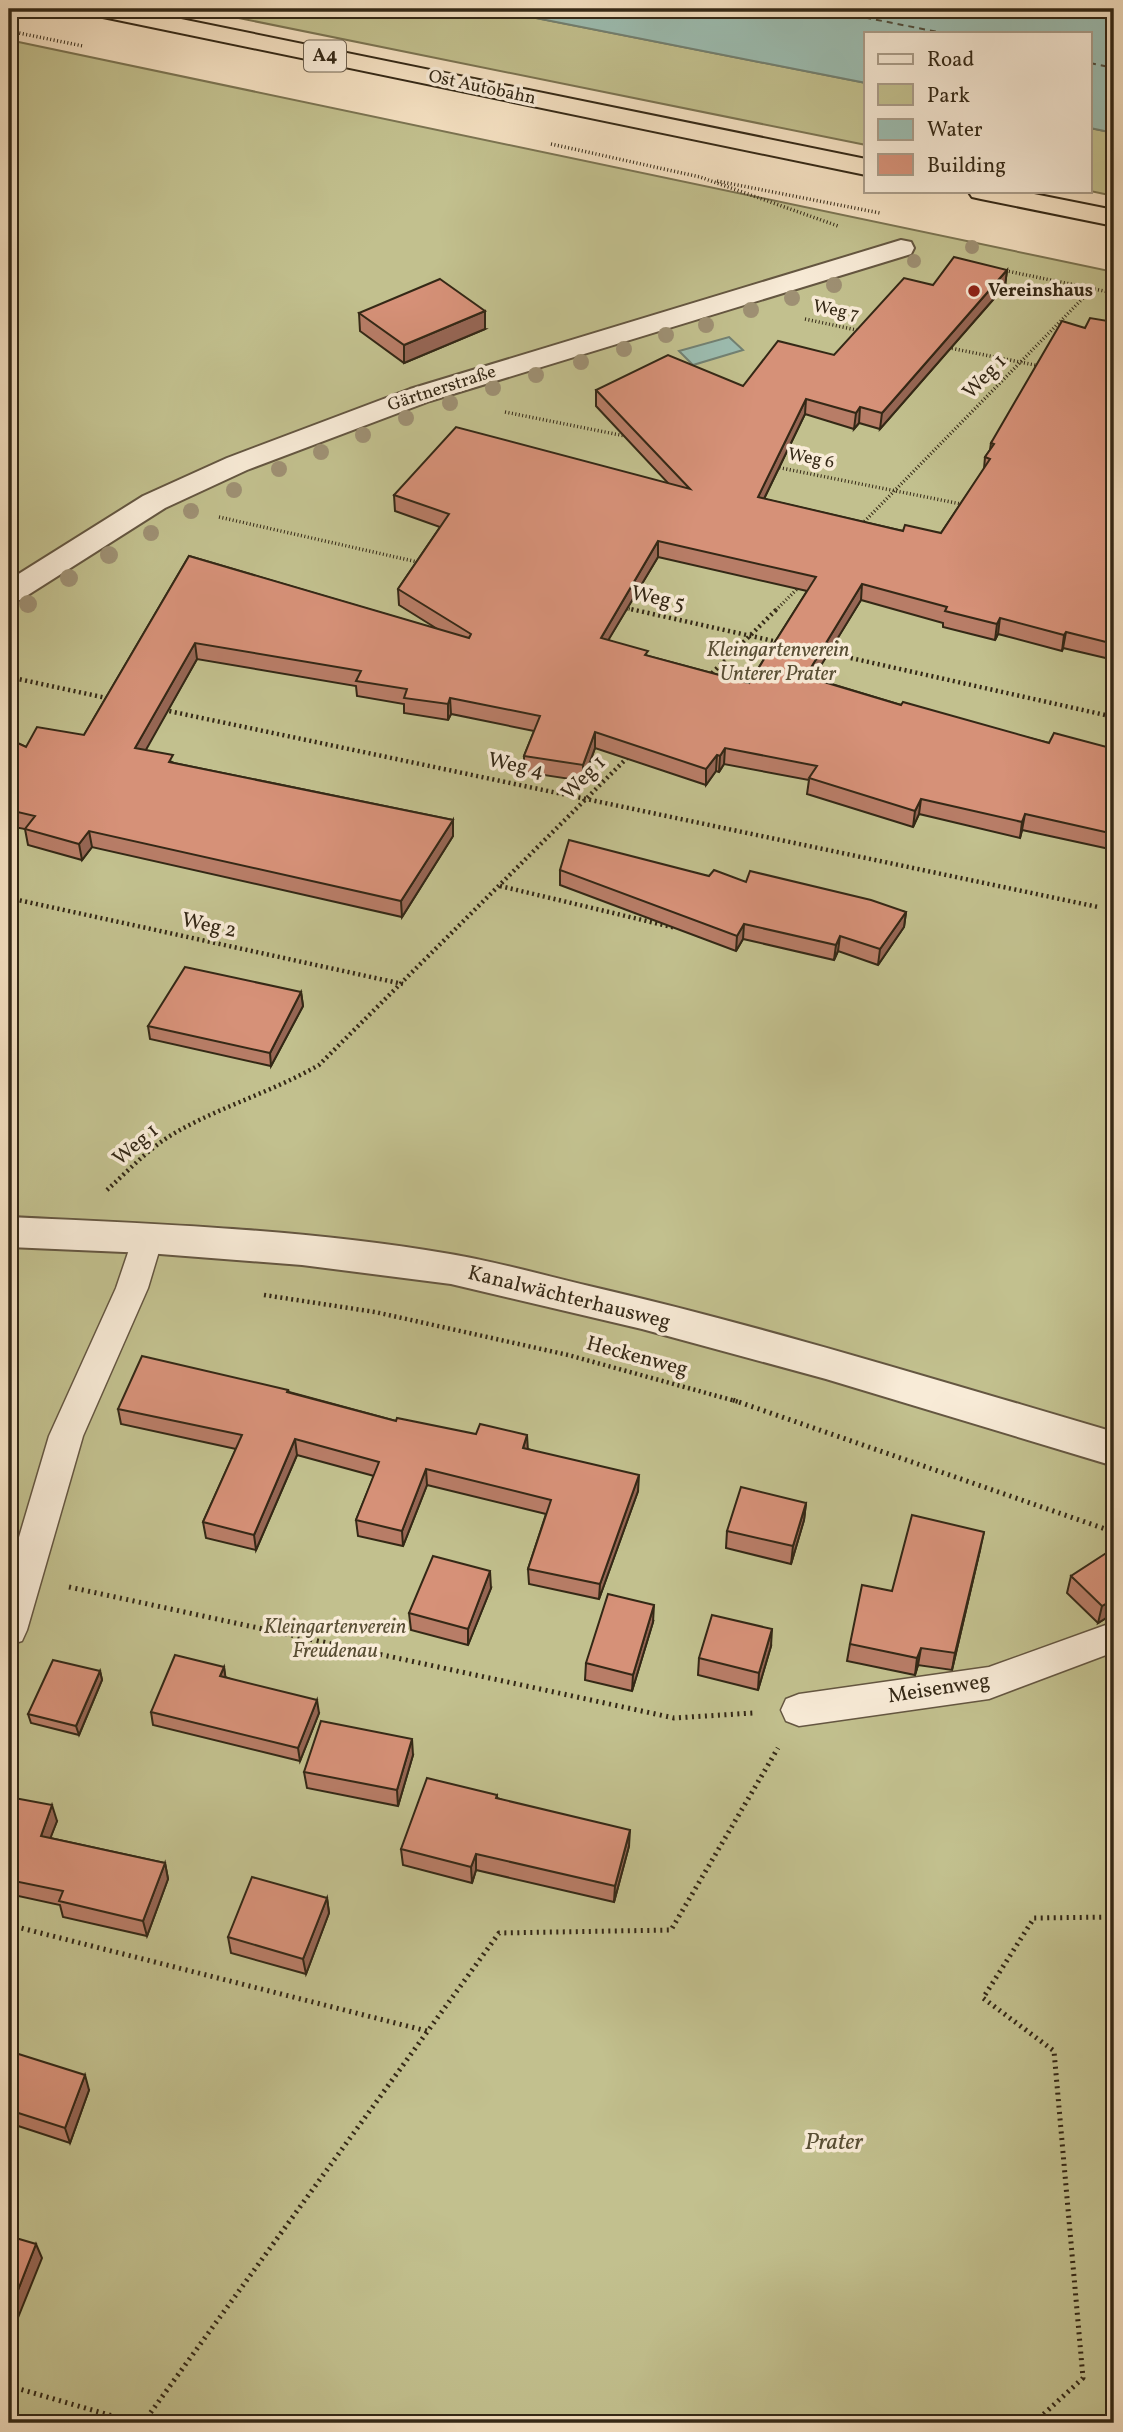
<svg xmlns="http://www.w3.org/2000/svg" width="1123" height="2432" font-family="Vollkorn,serif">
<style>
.green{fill:#c2c08e;stroke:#7b7452;stroke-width:2}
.water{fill:#9cbdb1;stroke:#728173;stroke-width:2}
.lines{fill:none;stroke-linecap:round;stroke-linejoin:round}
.ferry{stroke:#4e4d3d;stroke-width:2;stroke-dasharray:6 5;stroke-linecap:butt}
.lane-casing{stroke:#645641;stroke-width:3}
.street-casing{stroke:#645641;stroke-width:4}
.highway-casing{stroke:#342816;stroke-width:4}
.path-far2{stroke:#342816;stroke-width:3.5;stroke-dasharray:1 2.5;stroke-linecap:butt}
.path-far1{stroke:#342816;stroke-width:4.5;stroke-dasharray:2 3.5;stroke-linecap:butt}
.path{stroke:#342816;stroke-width:5;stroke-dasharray:2 4.5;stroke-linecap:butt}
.lane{fill:#f8ebd7;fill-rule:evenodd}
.street{fill:#f8ebd7;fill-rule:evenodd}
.highway{fill:#f4e0c1;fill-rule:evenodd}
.tree{fill:#9e9073}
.wall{fill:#b87d67;stroke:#342816;stroke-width:2;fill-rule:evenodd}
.shaded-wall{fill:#966654;stroke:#342816;stroke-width:2}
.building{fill:#d69178;stroke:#342816;stroke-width:2;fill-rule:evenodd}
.poi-dot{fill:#8f2418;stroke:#f8ebd7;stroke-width:2.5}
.labels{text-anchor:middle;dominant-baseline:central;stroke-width:7;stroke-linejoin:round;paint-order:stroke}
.far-street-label{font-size:18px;fill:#342816;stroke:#f8ebd7}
.far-poi-label{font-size:18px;font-weight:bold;fill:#342816;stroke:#f8ebd7;text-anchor:start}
.shield{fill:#f8ebd7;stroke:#6f6250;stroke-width:2}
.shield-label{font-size:19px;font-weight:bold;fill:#342816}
.street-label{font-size:21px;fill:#342816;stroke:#f8ebd7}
.park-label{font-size:21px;font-style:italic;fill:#584e34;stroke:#f8ebd7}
.near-park-label{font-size:24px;font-style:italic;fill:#584e34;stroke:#f8ebd7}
</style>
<rect width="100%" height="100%" fill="#f4e0c1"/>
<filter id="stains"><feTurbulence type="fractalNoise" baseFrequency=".00286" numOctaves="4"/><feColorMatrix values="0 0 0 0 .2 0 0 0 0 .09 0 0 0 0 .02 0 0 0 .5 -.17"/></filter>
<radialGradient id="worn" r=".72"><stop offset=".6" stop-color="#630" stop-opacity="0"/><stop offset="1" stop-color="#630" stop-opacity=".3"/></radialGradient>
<g class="green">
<path d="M194,9H490L866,83V145Z"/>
<path d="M9,40L1114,272V2423H9Z"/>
<path d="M1090,128L1114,133V196L1090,191Z"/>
</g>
<g class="water">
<path d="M490,9H1079L1114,16V133L1090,128V33H866V83Z"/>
<path d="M729,337L743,350L693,365L679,351Z"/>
</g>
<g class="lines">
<g class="ferry">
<path d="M822,9L943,33"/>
<path d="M1090,63L1114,68"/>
</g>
<defs>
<g id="lane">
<path d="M147,1226L158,1229L163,1238L148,1288L83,1436L27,1630L22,1641L9,1645V1571L49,1436L116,1288L136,1229Z"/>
<path d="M1114,1622V1652L989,1699L799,1726L786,1721L781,1710L786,1699L799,1694L989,1667Z"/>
</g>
<g id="street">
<path d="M901,240L911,242L914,248L911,254L430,401L247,470L165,508L20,600L9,602V580L143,496L227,458L410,389Z"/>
<path d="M9,1217C156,1224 305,1229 450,1254C497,1262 543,1275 589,1286C766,1327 940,1381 1114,1432V1466L826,1379L642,1329L451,1284L302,1265L147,1253L9,1247Z"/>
</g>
<g id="highway">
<path d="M86,9H132L866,159V175L98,16L89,14Z"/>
<path d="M968,191H1019L1114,210V226L981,199L972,197Z"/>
</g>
</defs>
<use href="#lane" class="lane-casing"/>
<use href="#street" class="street-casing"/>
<use href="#highway" class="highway-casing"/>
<g class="path-far2">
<path d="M9,31L83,46"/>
<path d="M551,144L700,177L838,226"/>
<path d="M717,181L880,213"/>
<path d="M1002,270L1114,293"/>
<path d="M805,319L861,331"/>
<path d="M945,347L1040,366"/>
<path d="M505,412L630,437"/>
<path d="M776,467L966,505"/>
<path d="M219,517L422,563"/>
<path d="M862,524L1091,290"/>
<path d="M622,607L633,610"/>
<path d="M776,610L801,585"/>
</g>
<g class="path-far1">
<path d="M626,608L778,642"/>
<path d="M824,652L1114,717"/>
<path d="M9,677L111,699"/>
<path d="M708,677L778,608"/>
<path d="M164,710L1098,907"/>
<path d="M500,886L676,928"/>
<path d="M9,898L403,984"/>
<path d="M107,1190C128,1171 148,1149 173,1134C219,1107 272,1092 319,1065L630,755"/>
<path d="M264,1295L375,1312L568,1355L739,1402"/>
</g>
<g class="path">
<path d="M733,1400L1114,1532"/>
<path d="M69,1587L674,1718L753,1713"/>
<path d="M9,1925L427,2031"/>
<path d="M9,2386L137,2423"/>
<path d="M143,2423L499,1933L671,1930L778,1748"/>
<path d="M1034,2423L1083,2378L1054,2051L983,1998L1034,1918L1114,1917"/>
</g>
<use href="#lane" class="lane"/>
<use href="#street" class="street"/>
<use href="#highway" class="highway"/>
</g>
<g class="tree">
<circle cx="972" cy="247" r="7"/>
<circle cx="914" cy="261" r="7"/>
<circle cx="834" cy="285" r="8"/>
<circle cx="792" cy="298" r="8"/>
<circle cx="751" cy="310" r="8"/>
<circle cx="706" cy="325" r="8"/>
<circle cx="666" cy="335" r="8"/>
<circle cx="624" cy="349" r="8"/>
<circle cx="581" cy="362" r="8"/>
<circle cx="536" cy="375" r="8"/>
<circle cx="493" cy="388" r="8"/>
<circle cx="450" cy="403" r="8"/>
<circle cx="406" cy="418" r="8"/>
<circle cx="363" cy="435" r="8"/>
<circle cx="321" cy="452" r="8"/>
<circle cx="279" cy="469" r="8"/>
<circle cx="234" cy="490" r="8"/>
<circle cx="191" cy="511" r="8"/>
<circle cx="151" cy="533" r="8"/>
<circle cx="109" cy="555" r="9"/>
<circle cx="69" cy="578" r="9"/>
<circle cx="28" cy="604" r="9"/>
</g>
<g class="wall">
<path d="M1007,270L1005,286L880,429L859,423L854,429L805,414L764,499L903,531L941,533L984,469L985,457L990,450L991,443L1085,328L1114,322V660L1063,648L1062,651L998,634L995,640L943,627V623L861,600L814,676L815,679L901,705L1049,743L1114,749V748V850L1022,830L1020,838L919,814L913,827L807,794L809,780L724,764L719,772L716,771L706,785L595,748L583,781L524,772V756L534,731L451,714L448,720L404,713V704L357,696L356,686L197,659L145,750L174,763L453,820V836L402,917L92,847L82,860L28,845L25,829L9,826V739L26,747L84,735L189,556L439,630L399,605L398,589L440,527L395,511L394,495L669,484L596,406V390L743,386L834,355L933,285ZM658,557L807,591L749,683L648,656L608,640Z"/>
<path d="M359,313L485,329L404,363L360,331Z"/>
<path d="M560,870L709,876L746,882L906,912L904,927L878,965L838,951L834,960L743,939L736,951L560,885Z"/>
<path d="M301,992L303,1006L271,1066L150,1039L148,1026Z"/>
<path d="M288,1390L289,1392L396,1421L528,1449L638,1491L599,1599L529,1584L528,1569L546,1514L427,1485L403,1546L358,1536L356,1520L374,1476L297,1455L256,1550L206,1538L203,1522L236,1449L121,1424L118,1409Z"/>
<path d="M806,1503L804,1520L791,1564L726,1548L727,1531Z"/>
<path d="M980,1550L952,1670L918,1665L915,1675L847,1661L850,1644L892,1591Z"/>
<path d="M1071,1576L1114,1613L1098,1623L1067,1593Z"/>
<path d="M491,1588L468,1645L411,1630L409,1613Z"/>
<path d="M653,1622L632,1691L585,1680L586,1663Z"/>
<path d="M771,1646L758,1690L698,1675L699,1658Z"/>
<path d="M224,1667L225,1677L319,1713L300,1761L153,1725L151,1712Z"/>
<path d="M100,1671L102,1680L79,1735L31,1723L28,1714Z"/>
<path d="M413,1755L398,1806L307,1788L304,1772Z"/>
<path d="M497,1795V1798L629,1846L614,1902L476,1870L472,1883L403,1865L401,1849Z"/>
<path d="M9,1797L57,1821L50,1838L165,1863L168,1879L147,1936L63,1917L60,1905L9,1894Z"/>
<path d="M327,1898L329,1913L306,1974L231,1953L228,1937Z"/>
<path d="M9,2051L89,2090L70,2143L9,2123Z"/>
</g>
<g class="shaded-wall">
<path d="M1007,270L1005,286L880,429L882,413Z"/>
<path d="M485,311V329L404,363V345Z"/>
<path d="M806,399L805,414L757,513L758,497Z"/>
<path d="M860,407L859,423L854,429L856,413Z"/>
<path d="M658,541V557L600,654L601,638Z"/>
<path d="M862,584L861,600L806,690L807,674Z"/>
<path d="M1000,618L998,634L995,640L997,624Z"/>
<path d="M1066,632L1063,648L1062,651L1064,635Z"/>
<path d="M195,643L197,659L138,764L135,748Z"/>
<path d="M450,698L451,714L448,720V704Z"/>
<path d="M595,732V748L583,781V765Z"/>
<path d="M725,748L724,764L719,772L720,756Z"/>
<path d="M717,755L716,771L706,785V769Z"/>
<path d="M921,799L919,814L913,827L915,811Z"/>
<path d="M1025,814L1022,830L1020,838L1022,822Z"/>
<path d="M453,820V836L402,917L401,901Z"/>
<path d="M89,831L92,847L82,860L79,844Z"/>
<path d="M906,912L904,927L878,965L880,949Z"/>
<path d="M744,924L743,939L736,951L737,936Z"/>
<path d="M840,936L838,951L834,960L836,945Z"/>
<path d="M301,992L303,1006L271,1066L270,1053Z"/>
<path d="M527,1435L528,1451L523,1448Z"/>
<path d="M295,1439L297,1455L256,1550L254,1535Z"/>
<path d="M426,1469L427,1485L403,1546L402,1531Z"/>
<path d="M639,1475L638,1491L599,1599L600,1584Z"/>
<path d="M806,1503L804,1520L791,1564L793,1546Z"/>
<path d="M984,1532L980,1550L952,1670L955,1653Z"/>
<path d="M490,1571L491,1588L468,1645V1629Z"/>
<path d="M1114,1599V1613L1098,1623L1102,1606Z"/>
<path d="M654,1605L653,1622L632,1691L633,1675Z"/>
<path d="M772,1629L771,1646L758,1690L759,1673Z"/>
<path d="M921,1648L918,1665L915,1675L917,1658Z"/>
<path d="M224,1667L226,1681L220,1676Z"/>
<path d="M100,1671L102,1680L79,1735L76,1726Z"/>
<path d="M317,1700L319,1713L300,1761L298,1748Z"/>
<path d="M412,1739L413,1755L398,1806L397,1790Z"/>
<path d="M52,1805L57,1821L45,1852L41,1836Z"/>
<path d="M630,1830L629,1846L614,1902L615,1886Z"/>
<path d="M476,1854V1870L472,1883L471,1867Z"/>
<path d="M165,1863L168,1879L147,1936L143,1921Z"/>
<path d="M327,1898L329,1913L306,1974L303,1959Z"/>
<path d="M85,2075L89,2090L70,2143L65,2128Z"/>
<path d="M36,2244L42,2258L9,2340V2313Z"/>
</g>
<g class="building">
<path d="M954,257L1007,270L882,413L860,407L856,413L806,399L758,497L903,531L905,525L941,533L990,459L985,457L994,444L991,443L1062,321L1085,328L1090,318L1114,322V550L1111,555L1114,556V644L1066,632L1064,635L1000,618L997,624L945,611L947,607L862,584L807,674L815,676L814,679L901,705L903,702L1049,743L1054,733L1114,749V748V834L1025,814L1022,822L921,799L915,811L809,778L817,766L725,748L720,756L717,755L706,769L595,732L583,765L524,756L540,716L450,698L448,704L404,698L407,689L356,681L361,671L195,643L135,748L173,755L169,762L453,820L401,901L89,831L79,844L25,829L35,816L9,810V739L26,747L37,727L84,735L189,556L469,638L471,634L398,589L449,514L394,495L456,427L690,489L596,390L668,355L743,386L778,341L834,355L904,278L933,285ZM658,541L816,577L749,683L645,655L648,651L601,638Z"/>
<path d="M440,279L485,311L404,345L359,313Z"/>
<path d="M569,840L709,876L714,870L746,882L750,871L871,900L906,912L880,949L840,936L836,945L744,924L737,936L560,870Z"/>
<path d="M185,967L301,992L270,1053L148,1026Z"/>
<path d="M142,1356L288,1390L287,1392L396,1421L397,1418L476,1434L480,1424L527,1435L523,1448L639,1475L600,1584L528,1569L551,1500L426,1469L402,1531L356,1520L379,1462L295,1439L254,1535L203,1522L242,1435L118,1409Z"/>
<path d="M741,1487L806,1503L793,1546L727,1531Z"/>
<path d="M912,1515L984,1532L955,1653L921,1648L917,1658L850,1644L862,1585L892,1591Z"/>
<path d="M1114,1548V1599L1102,1606L1071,1576Z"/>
<path d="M433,1556L490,1571L468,1629L409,1613Z"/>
<path d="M608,1594L654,1605L633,1675L586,1663Z"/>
<path d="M712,1615L772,1629L759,1673L699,1658Z"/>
<path d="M175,1655L224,1667L220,1676L317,1700L298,1748L151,1712Z"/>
<path d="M53,1660L100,1671L76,1726L28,1714Z"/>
<path d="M321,1721L412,1739L397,1790L304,1772Z"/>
<path d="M427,1778L497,1795L496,1798L630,1830L615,1886L476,1854L471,1867L401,1849Z"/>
<path d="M9,1797L52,1805L41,1836L165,1863L143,1921L59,1901L63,1891L9,1880Z"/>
<path d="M252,1877L327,1898L303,1959L228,1937Z"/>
<path d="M9,2051L85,2075L65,2128L9,2110Z"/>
<path d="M9,2236L36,2244L9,2313Z"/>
</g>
<circle class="poi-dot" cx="974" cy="291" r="7"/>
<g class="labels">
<g class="far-street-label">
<text transform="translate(482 88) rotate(12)">Ost Autobahn</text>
<text transform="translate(836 311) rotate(11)">Weg 7</text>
<text transform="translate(442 389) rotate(-18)">Gärtnerstraße</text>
<text transform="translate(811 459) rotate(11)">Weg 6</text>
</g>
<g class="far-poi-label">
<text x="988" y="291">Vereinshaus</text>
</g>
<rect class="shield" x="304" y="40.5" width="42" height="31" rx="5"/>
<g class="shield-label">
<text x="325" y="56">A4</text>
</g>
<g class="street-label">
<text transform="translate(985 377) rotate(-46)">Weg 1</text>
<text transform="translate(658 599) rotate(12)">Weg 5</text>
<text transform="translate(516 766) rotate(12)">Weg 4</text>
<text transform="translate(584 778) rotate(-45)">Weg 1</text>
<text transform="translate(209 926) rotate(12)">Weg 2</text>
<text transform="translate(136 1145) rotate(-40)">Weg 1</text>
<text transform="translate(569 1298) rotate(14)">Kanalwächterhausweg</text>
<text transform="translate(637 1357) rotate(15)">Heckenweg</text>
<text transform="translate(939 1689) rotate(-9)">Meisenweg</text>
</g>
<g class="park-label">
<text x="778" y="650">Kleingartenverein<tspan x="778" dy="24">Unterer Prater</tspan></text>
<text x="335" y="1627">Kleingartenverein<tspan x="335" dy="24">Freudenau</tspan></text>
</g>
<g class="near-park-label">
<text x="834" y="2143">Prater</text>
</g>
</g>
<rect width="1123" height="2432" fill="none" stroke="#f4e0c1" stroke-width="35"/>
<rect x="10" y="10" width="1102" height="2411" fill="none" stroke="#342816" stroke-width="3.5"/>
<rect x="18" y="18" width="1088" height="2397" fill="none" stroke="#342816" stroke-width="2"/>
<rect x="864" y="32" width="228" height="161" fill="#f8ebd7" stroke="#aa9d8a" stroke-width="2"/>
<rect x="878" y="54" width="35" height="10" fill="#f8ebd7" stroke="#aa9d8a" stroke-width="2"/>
<text x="927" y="66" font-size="21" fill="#342816">Road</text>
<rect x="878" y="84" width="35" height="21" fill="#c2c08e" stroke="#aa9d8a" stroke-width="2"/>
<text x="927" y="102" font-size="21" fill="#342816">Park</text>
<rect x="878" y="119" width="35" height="21" fill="#9cbdb1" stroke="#aa9d8a" stroke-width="2"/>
<text x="927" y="136" font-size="21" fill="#342816">Water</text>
<rect x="878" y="154" width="35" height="21" fill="#d69178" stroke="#aa9d8a" stroke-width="2"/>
<text x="927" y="172" font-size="21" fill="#342816">Building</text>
<rect width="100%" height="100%" filter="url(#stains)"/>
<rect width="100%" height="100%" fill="url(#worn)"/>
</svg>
